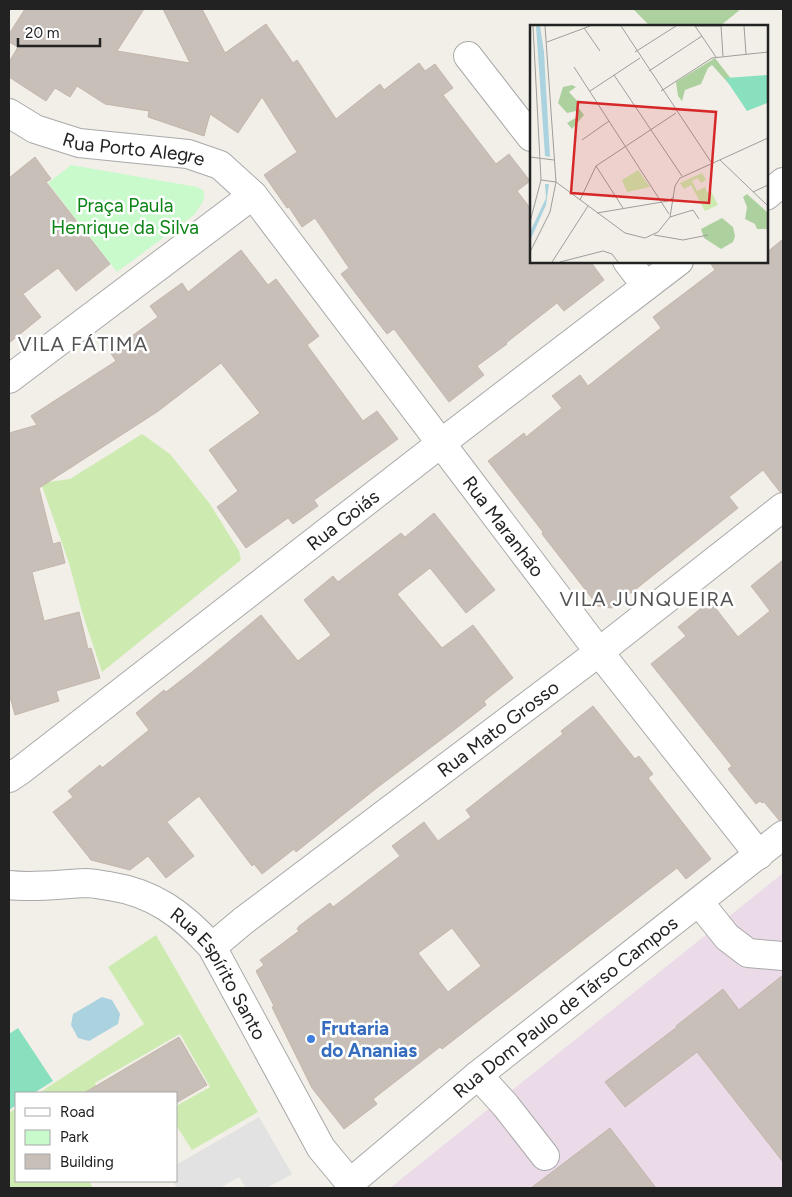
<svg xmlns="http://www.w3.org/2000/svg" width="792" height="1197" font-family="Figtree,sans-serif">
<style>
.industrial{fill:#ebdbe8}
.grass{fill:#cdebb0}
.forest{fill:#add19e}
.park{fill:#c8facc}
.pitch{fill:#88e0be}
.parking{fill:#e2e2e2}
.water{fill:#aad3df}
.building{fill:#c7bfb8;stroke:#c4b6ab;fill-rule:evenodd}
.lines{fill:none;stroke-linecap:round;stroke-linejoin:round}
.minor-casing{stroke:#a9a9a9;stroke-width:30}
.minor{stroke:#fff;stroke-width:28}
.shop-dot{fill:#3f7fe0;stroke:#fff;stroke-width:2}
.labels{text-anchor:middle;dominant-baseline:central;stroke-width:5;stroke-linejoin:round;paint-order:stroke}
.street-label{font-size:19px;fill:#222;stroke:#fff}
.park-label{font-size:19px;fill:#0c8416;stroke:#fff}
.shop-label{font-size:19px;font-weight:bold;fill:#366cbe;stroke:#fff;text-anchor:start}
.neighbourhood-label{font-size:20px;letter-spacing:1px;fill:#555;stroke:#fff}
.inset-road{fill:none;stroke:#9f9d99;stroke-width:1}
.view{fill:#d62828;fill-opacity:0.15;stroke:#d62828;stroke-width:2.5}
.inset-edge{fill:none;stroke:#222;stroke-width:2.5}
</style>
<rect width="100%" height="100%" fill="#f2efe9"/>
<path class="industrial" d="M783,873V1188H390Z"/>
<g class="grass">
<path d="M142,434L170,454L210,504L239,551L241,560L102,672L82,612L69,563L41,483L70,479Z"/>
<path d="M156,935L258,1112L192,1150L176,1125V1106L210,1087L180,1034L95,1083L100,1093H39L144,1024L108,967Z"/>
<path d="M16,1108V1181H89L93,1188H9V1113Z"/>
</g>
<path class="forest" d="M633,9H741L720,26H650Z"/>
<path class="park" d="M71,165L197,187L204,191V200L194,215L117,272L48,183Z"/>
<path class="pitch" d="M18,1028L53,1081L34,1093H16V1105L9,1110V1034Z"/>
<path class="parking" d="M259,1117L292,1174L267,1188H246L239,1177L220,1188H177L173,1181H176V1165Z"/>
<path class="water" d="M102,997L112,1000L120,1014L118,1024L89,1041L78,1038L71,1025L73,1014Z"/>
<g class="building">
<path d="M25,9H144L117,51L190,63L163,9H202L225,53L266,24L293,63L297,60L336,119L380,84L384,90L419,63L425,71L435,64L453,88L443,95L496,164L509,154L530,181L517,191L531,209V261H590L604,280L564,311L557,303L506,343L507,344L477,366L484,375L449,402L394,329L387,334L366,307L341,274L349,268L315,218L302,227L289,207L287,208L264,175L297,152L262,97L238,133L210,114L204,136L148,117L149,111L105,104L77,86L70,97L55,88L46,101L9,77V62L18,47L9,42V34Z"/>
<path d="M35,157L51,179L46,182L110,264L76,291L58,268L23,294L41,317L9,343V178Z"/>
<path d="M783,239V492H780L763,470L729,497L738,508L612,608L598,606L542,534L543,532L488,461L524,433L526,437L562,408L552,396L580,375L588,386L661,328L653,317L715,270L709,261H766V253Z"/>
<path d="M241,250L268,285L276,279L319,336L307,345L363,421L377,411L398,439L314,500L318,506L293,524L288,518L246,548L217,507L238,491L209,450L260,413L221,363L157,412L39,488L53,544L60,542L65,563L32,572L44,621L79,612L88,649L91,648L100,678L56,691L59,701L15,715L9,693V433L37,425L31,416L116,361L110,352L158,317L150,306L182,283L188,292Z"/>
<path d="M434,513L495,590L466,613L430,568L397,594L442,648L473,625L513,678L484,701L486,705L454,730L378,787L296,852L294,849L262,874L254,864L252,866L199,796L167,822L194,856L166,878L148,856L130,870L91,860L53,812L73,797L68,791L100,765L102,768L149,730L136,713L164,690L166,692L197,668L261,615L298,661L331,635L304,600L333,576L338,582L401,533L405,537Z"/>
<path d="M783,560V820H779L764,802L762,803L760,801L756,804L728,769L732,766L651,664L686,636L678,627L710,601L738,637L770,611L751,586Z"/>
<path d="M593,706L635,759L639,756L653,774L648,778L711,859L686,879L677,868L442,1049L440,1047L373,1099L377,1104L344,1129L312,1088L272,1007L274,1006L256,971L264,965L260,960L299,931L297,929L299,926L330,903L333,907L400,856L392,846L424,822L438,841L471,817L466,810L563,734L561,731ZM452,928L481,966L448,992L418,953Z"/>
<path d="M783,975V1162L697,1052L625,1107L605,1082L677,1027L676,1026L723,989L739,1010Z"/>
<path d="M179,1037L207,1085L176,1103V1093H84Z"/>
<path d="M610,1128L656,1188H531Z"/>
</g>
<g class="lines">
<defs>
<g id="minor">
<path d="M468,56L531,137"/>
<path id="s1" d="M9,113L35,129L79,143L188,154L220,165L253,195L599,652L759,855"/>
<path d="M766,196L783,182"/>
<path d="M627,261L646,286"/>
<path d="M9,379L253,195"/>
<path id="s2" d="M9,778L21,770L440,444L679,261"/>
<path id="s3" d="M9,885C35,888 60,884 86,883C93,883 101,885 109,886C154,893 182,914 212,947L321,1148L350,1183L352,1188"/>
<path d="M699,902L727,937L748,953L783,956"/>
<path id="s4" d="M212,947L243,921L599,652L783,507"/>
<path d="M478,1075L506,1106L545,1156"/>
<path id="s5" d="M350,1183L478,1075L783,835"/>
</g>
</defs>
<use href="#minor" class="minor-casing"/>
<use href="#minor" class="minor"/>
</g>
<circle class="shop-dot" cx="311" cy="1039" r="5"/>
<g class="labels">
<g class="street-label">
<text stroke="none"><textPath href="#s1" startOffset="132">Rua Porto Alegre</textPath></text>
<text stroke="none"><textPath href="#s2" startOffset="422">Rua Goiás</textPath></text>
<text stroke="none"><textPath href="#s1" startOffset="680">Rua Maranhão</textPath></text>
<text stroke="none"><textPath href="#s4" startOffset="360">Rua Mato Grosso</textPath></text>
<text stroke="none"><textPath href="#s3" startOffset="248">Rua Espírito Santo</textPath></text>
<text stroke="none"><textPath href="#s5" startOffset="278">Rua Dom Paulo de Társo Campos</textPath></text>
</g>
<g class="park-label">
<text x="125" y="205">Praça Paula<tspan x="125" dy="22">Henrique da Silva</tspan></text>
</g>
<g class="shop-label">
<text x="321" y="1028">Frutaria<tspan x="321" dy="22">do Ananias</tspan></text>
</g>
<g class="neighbourhood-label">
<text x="83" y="344">VILA FÁTIMA</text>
<text x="647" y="599">VILA JUNQUEIRA</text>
</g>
</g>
<g transform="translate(530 25)">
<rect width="238" height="238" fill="#f2efe9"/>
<path d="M108,145L120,162L97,167L92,155ZM172,148L176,155L171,158L168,153L162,156L167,166L175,162L177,168L181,166L188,180L175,186L161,160L154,164L150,158Z" fill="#cdebb0"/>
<path d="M185,33L202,55L200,60L182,40L178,43L171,59L155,65L152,76L148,71L146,57ZM42,60L46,62L39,67L49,78L47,81L54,90L42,104L37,98L47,92L46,86L37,88L28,78L33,62ZM217,169L237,187V204H227L225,199L215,194L217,182L213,172ZM192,193L203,202L205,211L203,217L191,224L174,213L171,204Z" fill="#add19e"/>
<path d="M237,50V78L217,86L195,53Z" fill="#88e0be"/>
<path d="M6,1H10L14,27L20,132L15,131ZM15,159H19L16,180L0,216V207L16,173Z" fill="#aad3df"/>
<path class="inset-road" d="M91,1L181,137M165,1L186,32M166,1H191M191,1L193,31M214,1L216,29M54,3L70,26M17,17L60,1M105,27L146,1M44,42L139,189M119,46L172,11M84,50L152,151M60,66L110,33M131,66L182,33L238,27M52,115L79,96M0,132L24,135M190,135L238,181M66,141L93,183M11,155L26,157L95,208L115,213L128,207L140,192L145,161L150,153L238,113M223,167L238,160M50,175L66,141L146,88M67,188L138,176L144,172M140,192L163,185L169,194M0,197L11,155L3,1M124,210L153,215L178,210M0,227L20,187L26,157L15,1M22,237L58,181M30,237L73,226L82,229L88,237"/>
<path class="view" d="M48,77L186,87L179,178L41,168Z"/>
<rect width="238" height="238" class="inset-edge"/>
</g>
<rect width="792" height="1197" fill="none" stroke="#222222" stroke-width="20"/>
<rect x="15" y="1092" width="162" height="90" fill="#ffffff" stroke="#a7a7a7"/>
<rect x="25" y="1108" width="25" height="8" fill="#ffffff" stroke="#a7a7a7"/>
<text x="60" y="1117" font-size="15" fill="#222222">Road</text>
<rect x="25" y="1130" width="25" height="15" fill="#c8facc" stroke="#a7a7a7"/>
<text x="60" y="1142" font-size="15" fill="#222222">Park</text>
<rect x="25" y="1154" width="25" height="15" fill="#c7bfb8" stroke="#a7a7a7"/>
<text x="60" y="1167" font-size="15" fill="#222222">Building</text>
<path d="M18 38v8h82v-8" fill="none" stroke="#222222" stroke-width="2.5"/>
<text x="25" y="38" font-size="15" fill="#222222" stroke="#ffffff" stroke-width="4" paint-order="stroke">20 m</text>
</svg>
